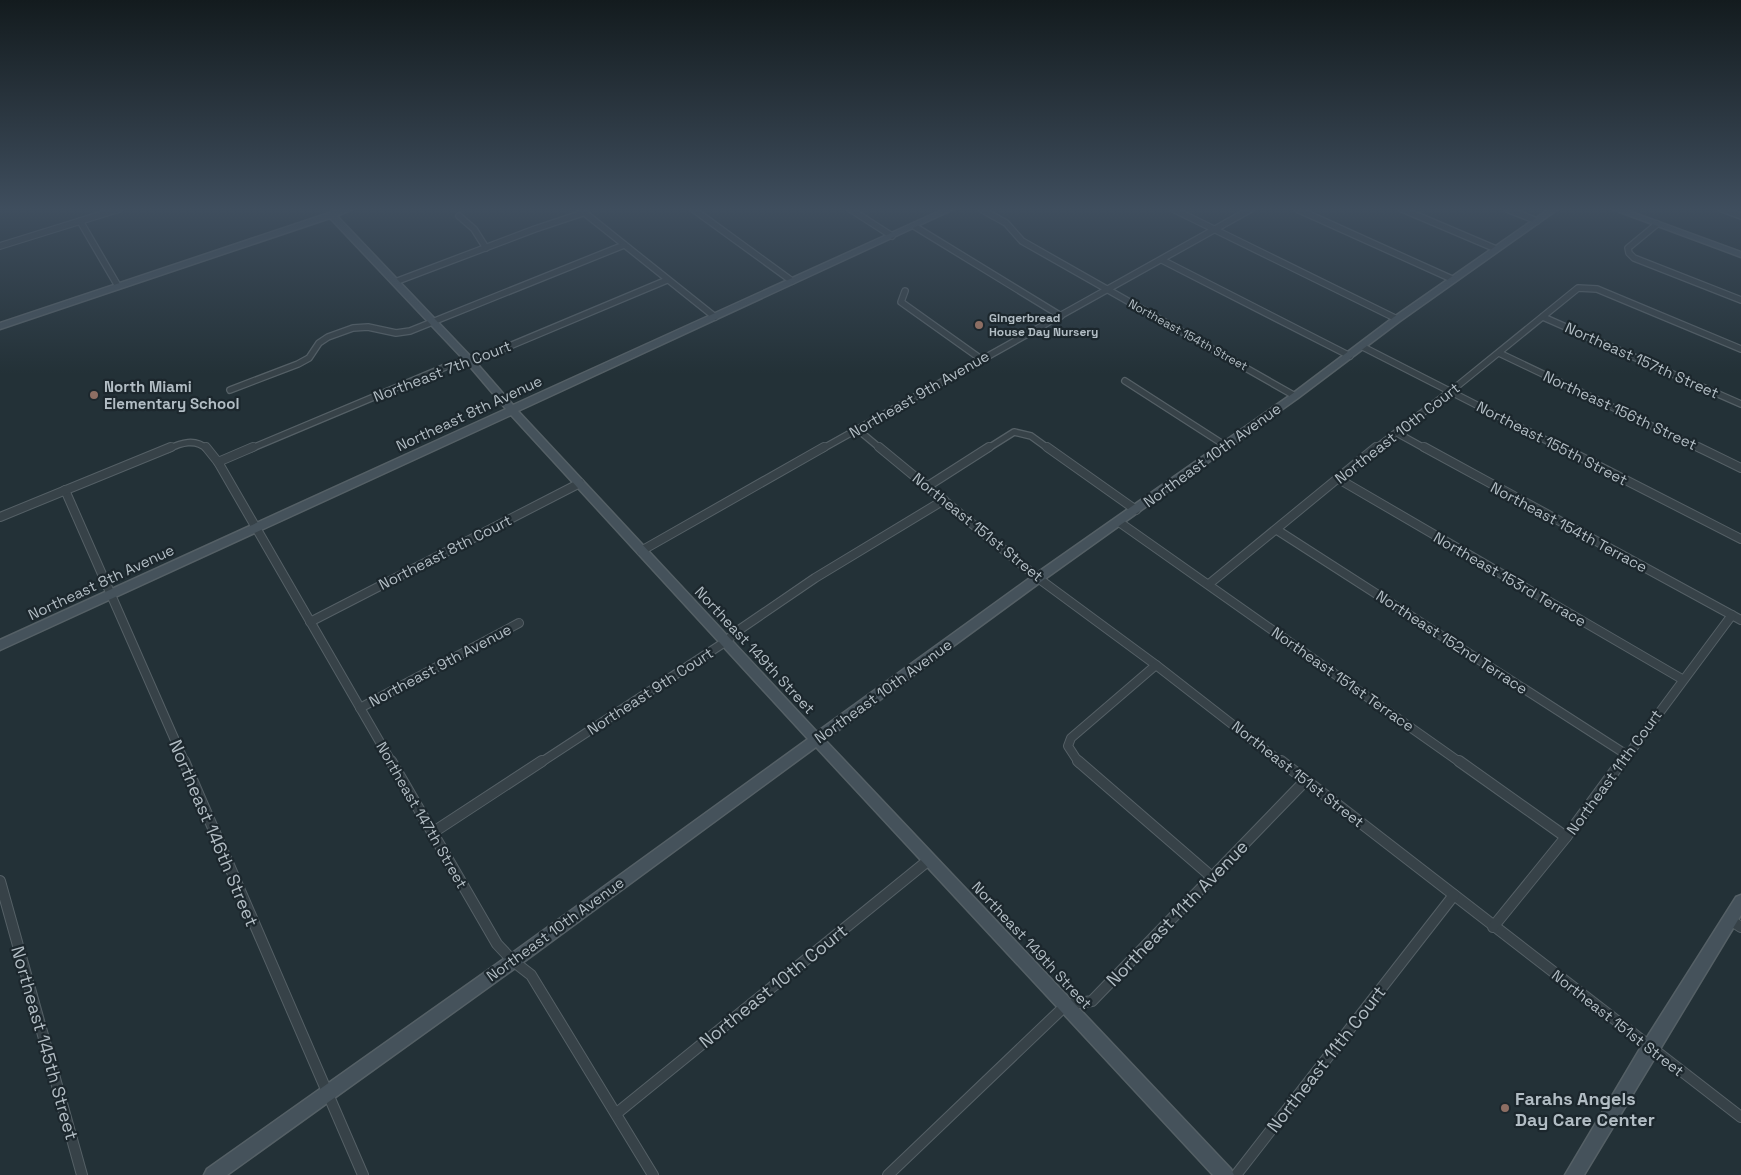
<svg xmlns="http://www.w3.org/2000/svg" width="1741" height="1175" font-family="'Space Grotesk',sans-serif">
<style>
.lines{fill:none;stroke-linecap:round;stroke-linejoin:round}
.street-far2-casing{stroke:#556066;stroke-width:8}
.street-far1-casing{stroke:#556066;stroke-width:10}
.street-casing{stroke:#556066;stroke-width:12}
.secondary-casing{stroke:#556066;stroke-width:3}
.street-far2{stroke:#374248;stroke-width:5.5}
.street-far1{stroke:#374248;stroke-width:8}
.street{stroke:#374248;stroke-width:10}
.secondary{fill:#45525b;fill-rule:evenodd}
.education-dot{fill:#8d6e63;stroke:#1c272d;stroke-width:2}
.labels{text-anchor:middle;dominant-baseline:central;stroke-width:4.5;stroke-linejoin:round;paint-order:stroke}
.far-poi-label{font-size:12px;font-weight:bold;fill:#b2bdc4;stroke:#1c272d;text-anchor:start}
.far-street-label{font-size:12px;fill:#b2bdc4;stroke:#1c272d}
.street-label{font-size:15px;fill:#b2bdc4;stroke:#1c272d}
.poi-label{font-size:15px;font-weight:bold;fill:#b2bdc4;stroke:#1c272d;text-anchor:start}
.near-street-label{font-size:18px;fill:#b2bdc4;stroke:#1c272d}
.near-poi-label{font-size:18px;font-weight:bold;fill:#b2bdc4;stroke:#1c272d;text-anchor:start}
</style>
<rect width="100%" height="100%" fill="#233137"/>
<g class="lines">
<defs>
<g id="street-far2">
<path d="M693,209L792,281"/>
<path d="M850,209L892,236"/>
<path d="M981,209L1006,223L1022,241L1295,396"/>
<path d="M1173,209L1397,319"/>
<path d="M1297,209L1452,279"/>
<path d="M1402,209L1496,249"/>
<path d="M1507,209L1537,221"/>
<path d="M1722,209L1741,216"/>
<path d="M581,210L715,317"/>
<path d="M459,216L474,229L486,248"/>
<path d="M80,221L118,286"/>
<path d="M1657,224L1628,248L1629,253L1634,258L1741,300"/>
<path d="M914,226L1061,316"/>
<path d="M0,246L119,209"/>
<path d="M1162,260L1350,356"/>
<path d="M395,282L535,229L583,213"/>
<path d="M905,291L901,302L981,359"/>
<path d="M1543,317L1741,404"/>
<path d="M1363,347L1563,449"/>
<path d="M1499,353L1700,449"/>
<path d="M1125,381L1226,446"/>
<path d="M230,390L298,364L309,358L319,343L328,337L353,328L368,327L396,333L410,331L624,245"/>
<path d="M857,429L881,449"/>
<path d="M1397,433L1426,449"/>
<path d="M168,449C181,443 195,438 207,449"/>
<path d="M250,449L450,365L481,358L667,280"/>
<path d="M822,449L1251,209"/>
<path d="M987,449L1014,432L1031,436L1049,449"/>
<path d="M1375,449L1456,387L1578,288L1597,289L1741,349"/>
</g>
<g id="street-far1">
<path d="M206,447L218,462L392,763"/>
<path d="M879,447L1038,578L1156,665L1282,763"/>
<path d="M1047,447L1136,510"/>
<path d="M1424,447L1741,620"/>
<path d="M1561,447L1741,539"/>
<path d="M1698,447L1741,468"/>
<path d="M218,462L253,447"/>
<path d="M1337,478L1682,679"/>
<path d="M928,486L989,447"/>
<path d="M65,490L185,763"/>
<path d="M0,517L171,447"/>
<path d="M1119,522L1461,763"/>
<path d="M1277,530L1627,755"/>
<path d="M641,551L824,447"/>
<path d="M1209,584L1376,447"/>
<path d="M310,622L580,483"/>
<path d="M360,708L519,623"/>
<path d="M540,763L725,642L736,632L815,578L944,500"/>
<path d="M1079,763L1068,746L1071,738L1156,665"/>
<path d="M1622,763L1732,615"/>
</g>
<g id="street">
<path d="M184,761L363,1175"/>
<path d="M391,761L497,944L513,961L531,975L653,1175"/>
<path d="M1078,761L1212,877"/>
<path d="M1281,761L1741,1117"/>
<path d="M1459,761L1566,837"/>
<path d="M432,833L542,761"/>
<path d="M0,881L82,1175"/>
<path d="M1730,920L1741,927"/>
<path d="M1493,927L1566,837L1622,761"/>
<path d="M617,1113L930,859"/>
<path d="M888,1175L1066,1005L1092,1001L1306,780"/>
<path d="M1236,1175L1454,895"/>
</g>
<g id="secondary">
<path d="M341,209H353L337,216L473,359L513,405L944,209H954L518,411L817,732L1034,575L1292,394L1394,317L1549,209H1558L1400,321L1298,398L1042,581L825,740L1231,1169L1234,1175H1213L816,747L518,966L227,1175H204L207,1169L508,956L808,739L511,415L0,650V640L506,409L467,363L330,218L0,329V323Z"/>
<path d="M1612,209H1623L1741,252V257Z"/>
<path d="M1741,895V915L1584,1175H1565L1644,1042L1736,897Z"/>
</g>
</defs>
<use href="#street-far2" class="street-far2-casing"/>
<use href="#street-far1" class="street-far1-casing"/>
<use href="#street" class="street-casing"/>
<use href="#secondary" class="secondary-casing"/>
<use href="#street-far2" class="street-far2"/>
<use href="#street-far1" class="street-far1"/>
<use href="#street" class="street"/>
<use href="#secondary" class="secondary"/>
</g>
<linearGradient id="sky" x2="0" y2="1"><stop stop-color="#131b1e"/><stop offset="0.56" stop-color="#3f4e5e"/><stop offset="1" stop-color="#3f4e5e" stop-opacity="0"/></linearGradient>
<rect width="1741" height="374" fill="url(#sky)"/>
<g class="education-dot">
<circle cx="979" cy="325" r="5"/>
<circle cx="94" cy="395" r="5"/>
<circle cx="1505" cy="1108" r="5"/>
</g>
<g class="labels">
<g class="far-poi-label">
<text x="989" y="318">Gingerbread<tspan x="989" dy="14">House Day Nursery</tspan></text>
</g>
<g class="far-street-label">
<text transform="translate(1188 335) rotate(29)">Northeast 154th Street</text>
</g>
<g class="street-label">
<text transform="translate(1642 360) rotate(24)">Northeast 157th Street</text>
<text transform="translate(442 371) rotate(-21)">Northeast 7th Court</text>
<text transform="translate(919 394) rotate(-30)">Northeast 9th Avenue</text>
<text transform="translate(1620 410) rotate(25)">Northeast 156th Street</text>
<text transform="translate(469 413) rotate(-25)">Northeast 8th Avenue</text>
<text transform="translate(1397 433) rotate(-38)">Northeast 10th Court</text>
<text transform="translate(1552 443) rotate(27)">Northeast 155th Street</text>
<text transform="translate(1212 455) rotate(-36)">Northeast 10th Avenue</text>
<text transform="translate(978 527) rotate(39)">Northeast 151st Street</text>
<text transform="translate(1569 527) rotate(28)">Northeast 154th Terrace</text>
<text transform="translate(445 552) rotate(-27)">Northeast 8th Court</text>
<text transform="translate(1510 579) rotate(30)">Northeast 153rd Terrace</text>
<text transform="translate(101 582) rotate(-25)">Northeast 8th Avenue</text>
<text transform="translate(1452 642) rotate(33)">Northeast 152nd Terrace</text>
<text transform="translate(755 650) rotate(47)">Northeast 149th Street</text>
<text transform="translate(440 665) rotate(-28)">Northeast 9th Avenue</text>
<text transform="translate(1343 679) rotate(35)">Northeast 151st Terrace</text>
<text transform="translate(650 691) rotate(-33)">Northeast 9th Court</text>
<text transform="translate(883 691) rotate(-36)">Northeast 10th Avenue</text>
<text transform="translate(1614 772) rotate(-54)">Northeast 11th Court</text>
<text transform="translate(1298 774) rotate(38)">Northeast 151st Street</text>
<text transform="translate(422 815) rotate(60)">Northeast 147th Street</text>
<text transform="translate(555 929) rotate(-36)">Northeast 10th Avenue</text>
<text transform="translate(1032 945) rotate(47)">Northeast 149th Street</text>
<text transform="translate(1618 1023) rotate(38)">Northeast 151st Street</text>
</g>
<g class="poi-label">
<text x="104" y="386">North Miami<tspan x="104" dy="17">Elementary School</tspan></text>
</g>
<g class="near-street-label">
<text transform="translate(214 833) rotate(67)">Northeast 146th Street</text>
<text transform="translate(1177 913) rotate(-46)">Northeast 11th Avenue</text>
<text transform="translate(773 986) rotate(-39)">Northeast 10th Court</text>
<text transform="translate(45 1043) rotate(74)">Northeast 145th Street</text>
<text transform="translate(1326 1059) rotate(-52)">Northeast 11th Court</text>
</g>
<g class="near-poi-label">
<text x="1515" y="1098">Farahs Angels<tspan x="1515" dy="21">Day Care Center</tspan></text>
</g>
</g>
</svg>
